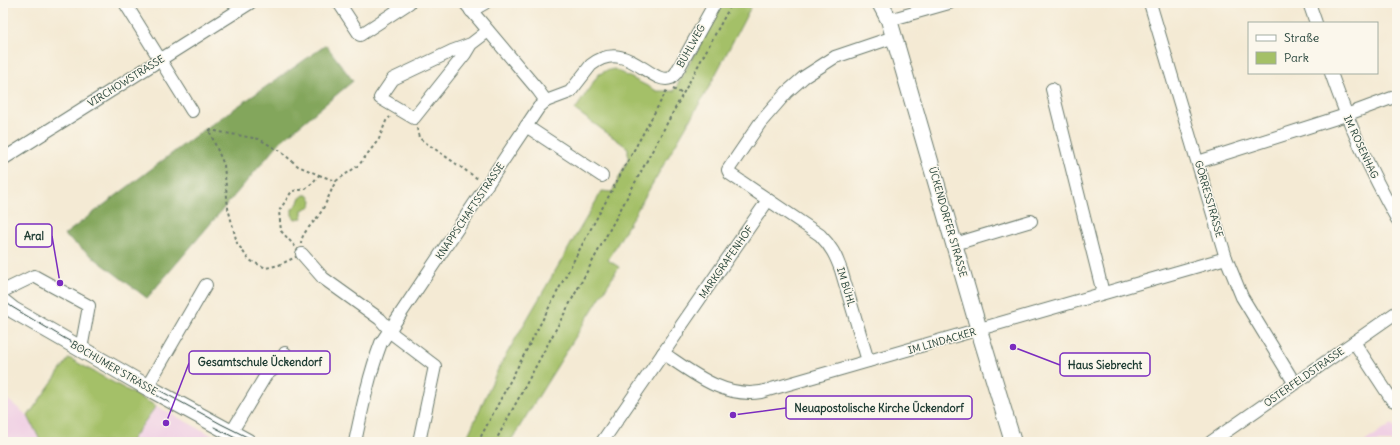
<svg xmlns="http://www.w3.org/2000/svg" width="1400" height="445" font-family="Delius,sans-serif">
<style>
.built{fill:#f0d0e4}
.green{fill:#a4c067;stroke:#627e4e}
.forest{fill:#83a65c;stroke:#517248}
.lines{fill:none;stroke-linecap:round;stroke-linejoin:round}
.minor-casing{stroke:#6a7a6c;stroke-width:14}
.major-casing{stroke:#6a7a6c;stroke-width:18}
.path{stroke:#6a7a6c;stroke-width:2;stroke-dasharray:3 3;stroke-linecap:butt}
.minor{stroke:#fff;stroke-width:12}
.major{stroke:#fff;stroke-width:16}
.tram{stroke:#1f3d34;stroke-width:1}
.labels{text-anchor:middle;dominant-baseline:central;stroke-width:3;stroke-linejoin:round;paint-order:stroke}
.street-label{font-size:10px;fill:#1f3d34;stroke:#fbf7ec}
.leader{fill:none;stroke:#7b2cbf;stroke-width:1.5}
.callout-dot{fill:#7b2cbf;stroke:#fbf7ec;stroke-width:1.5}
.callout{fill:#fbf7ec;stroke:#7b2cbf;stroke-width:1.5}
.callout-label{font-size:11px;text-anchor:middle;font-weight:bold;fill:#1f3d34}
</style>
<rect width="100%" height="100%" fill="#fbf7ec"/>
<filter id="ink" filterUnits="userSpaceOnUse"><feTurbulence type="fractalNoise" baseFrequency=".025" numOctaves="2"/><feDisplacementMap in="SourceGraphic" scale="8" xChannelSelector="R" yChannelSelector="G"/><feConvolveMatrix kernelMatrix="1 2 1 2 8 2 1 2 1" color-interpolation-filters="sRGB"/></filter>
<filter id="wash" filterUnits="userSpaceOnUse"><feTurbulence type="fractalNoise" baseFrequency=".012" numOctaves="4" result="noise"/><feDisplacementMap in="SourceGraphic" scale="16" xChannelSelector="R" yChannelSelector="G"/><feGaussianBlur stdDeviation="0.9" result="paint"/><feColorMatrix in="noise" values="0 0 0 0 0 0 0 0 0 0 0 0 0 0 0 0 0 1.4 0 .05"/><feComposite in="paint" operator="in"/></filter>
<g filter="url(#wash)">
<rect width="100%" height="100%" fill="#f4ead4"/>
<g class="built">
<path d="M3,396L28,416L41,442H3Z"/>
<path d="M156,406L221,440L220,442H130Z"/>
<path d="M1392,424L1395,429L1397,427V442H1364Z"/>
</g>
<g class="green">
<path d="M723,3H753L709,87L608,260L619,267L510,442H465L499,367L602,191L612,192L628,160V148L575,110L598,75L605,71L614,69L657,91H674Z"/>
<path d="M304,195H308L312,200L311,206L302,210V218L295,219L292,215V209L298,203L299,199Z"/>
<path d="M69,358L156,406L130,442H41L28,416Z"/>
</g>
<path class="forest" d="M326,45L353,81L281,141L147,298L64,235L195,136Z"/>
</g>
<g filter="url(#ink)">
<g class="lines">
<defs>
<g id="minor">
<path d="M125,3L192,111"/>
<path d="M339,3L360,35L409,3"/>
<path d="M1150,3L1226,258L1242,297L1295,384"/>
<path d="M1309,3L1316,23"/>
<path d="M471,11L485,3"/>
<path d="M889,20L949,3"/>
<path d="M471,44L452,51L393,79L380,98L414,118L465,54L471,44L488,31"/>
<path d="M1331,73C1349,125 1370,171 1397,219"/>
<path d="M1052,89L1103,293"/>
<path d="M546,101L570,92L591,65C627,37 650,86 671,78L676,73L715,3"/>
<path d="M526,126L602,176"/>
<path d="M3,159L250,3"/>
<path d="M1198,162L1346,115L1397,96"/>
<path d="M955,244L1031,221"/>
<path d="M302,254L323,278L380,319L394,335L435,366L419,442"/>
<path d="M3,291L34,276L89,306L81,349"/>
<path d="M681,326L768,200"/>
<path d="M1354,342L1392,400L1397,402"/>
<path d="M663,353C693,373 723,398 761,392L1226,258"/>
<path d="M868,361L841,270C836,256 831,246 820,235L730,174L728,170L760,123L787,92L804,77L835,57L894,37"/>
<path d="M147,387L206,285"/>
<path d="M231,433L266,375L278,366L285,353"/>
<path d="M355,442C362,409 369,375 381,343L539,107L546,101L538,90L465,3"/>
<path d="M602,442L677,333"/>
<path d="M1211,442L1397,312"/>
</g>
<g id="major">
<path d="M880,3L889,20L894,37L979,330L1013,442"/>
<path d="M3,302L13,310L147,387L248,442"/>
</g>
</defs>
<use href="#minor" class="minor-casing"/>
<use href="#major" class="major-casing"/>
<g class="path">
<path d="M673,89L683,94"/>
<path d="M417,128L419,138L478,179"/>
<path d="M209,130L259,139L280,151L298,166L319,175C310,186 307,190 292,191L279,211L281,231L302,254L279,265L266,268L249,260L237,243L228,208L224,165Z"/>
<path d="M319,175L336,181L359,165L379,139L386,121L390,117"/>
<path d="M301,244C301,233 313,224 319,215C326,205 330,192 336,181"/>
<path d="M478,442L582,245L668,88"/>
<path d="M495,442L732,3"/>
</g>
<use href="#minor" class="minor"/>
<use href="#major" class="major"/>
<g class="tram">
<path d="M3,300L12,307L64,338L221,424L257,442"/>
<path d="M125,377L170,403"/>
<path d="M214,427L243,442"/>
</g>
</g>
</g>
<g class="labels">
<g class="street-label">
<text transform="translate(691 46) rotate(-61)">BÜHLWEG</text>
<text transform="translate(126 81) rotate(-32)">VIRCHOWSTRASSE</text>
<text transform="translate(1361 147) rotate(65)">IM ROSENHAG</text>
<text transform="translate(1209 199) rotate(74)">GÖRRESSTRASSE</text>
<text transform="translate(470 211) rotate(-56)">KNAPPSCHAFTSSTRASSE</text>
<text transform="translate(948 222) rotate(74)">ÜCKENDORFER STRASSE</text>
<text transform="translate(726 262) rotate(-55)">MARKGRAFENHOF</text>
<text transform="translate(846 287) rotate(73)">IM BÜHL</text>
<text transform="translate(942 341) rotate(-16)">IM LINDACKER</text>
<text transform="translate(114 368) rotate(30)">BOCHUMER STRASSE</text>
<text transform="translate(1304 377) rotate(-35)">OSTERFELDSTRASSE</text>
</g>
</g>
<path class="leader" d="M60 283L52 236M166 423L189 363M1013 347L1060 365M733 415L786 408"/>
<g class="callout-dot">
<circle cx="60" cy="283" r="4"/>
<circle cx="166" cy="423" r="4"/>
<circle cx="1013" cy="347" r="4"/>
<circle cx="733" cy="415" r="4"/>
</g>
<g class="callout">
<rect x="16" y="224" width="36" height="23" rx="4"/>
<rect x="189" y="351" width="141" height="23" rx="4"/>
<rect x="1060" y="353" width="90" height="23" rx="4"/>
<rect x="786" y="396" width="186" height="23" rx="4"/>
</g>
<g class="callout-label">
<text x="34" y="240">Aral</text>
<text x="260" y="366">Gesamtschule Ückendorf</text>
<text x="1105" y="369">Haus Siebrecht</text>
<text x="879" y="412">Neuapostolische Kirche Ückendorf</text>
</g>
<rect width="1400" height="445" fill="none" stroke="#fbf7ec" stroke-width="16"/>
<rect x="1248" y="22" width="130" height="52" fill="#fbf7ec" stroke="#a3ada2"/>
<rect x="1256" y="35" width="20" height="6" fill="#ffffff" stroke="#a3ada2"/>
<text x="1284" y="42" font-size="12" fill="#1f3d34">Straße</text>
<rect x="1256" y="52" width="20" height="12" fill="#a4c067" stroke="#a3ada2"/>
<text x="1284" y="62" font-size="12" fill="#1f3d34">Park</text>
</svg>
